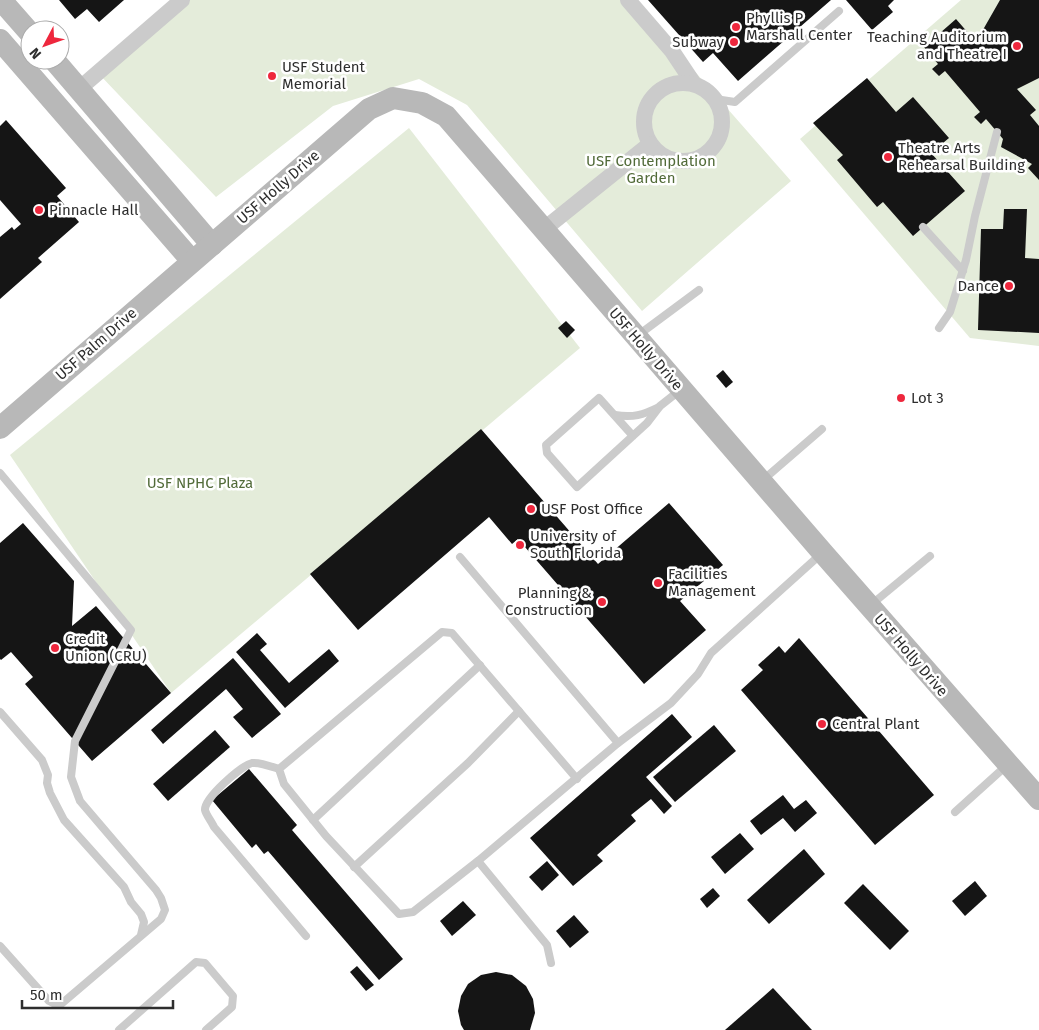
<svg xmlns="http://www.w3.org/2000/svg" width="1039" height="1030" font-family="'Fira Sans',sans-serif">
<style>
.green{fill:#e4ecda}
.building{fill:#151515}
.lines{fill:none;stroke-linecap:round;stroke-linejoin:round}
.lane{stroke:#cbcbcb;stroke-width:8}
.street{stroke:#cbcbcb;stroke-width:16}
.secondary{stroke:#b8b8b8;stroke-width:22}
.poi-dot{fill:#ee273d;stroke:#fff;stroke-width:2}
.labels{text-anchor:middle;dominant-baseline:central;stroke-width:5;stroke-linejoin:round;paint-order:stroke}
.poi-label{font-size:15px;fill:#2e2e2e;stroke:#fff;text-anchor:start}
.park-label{font-size:15px;fill:#526b39;stroke:#fff}
.street-label{font-size:15px;fill:#2e2e2e;stroke:#fff}
</style>
<rect width="100%" height="100%" fill="#fff"/>
<g class="green">
<path d="M185,0H632L791,181L642,311L467,105L419,79L333,106L216,197L98,73Z"/>
<path d="M961,0H1039V346L970,338L800,139Z"/>
<path d="M409,128L580,348L171,693L10,455Z"/>
</g>
<g class="building">
<path d="M59,0H124L99,22L87,9L75,19Z"/>
<path d="M648,0H831L738,81L713,53L703,62Z"/>
<path d="M846,0H894L888,6L893,12L872,30Z"/>
<path d="M1000,0H1039V78L1017,89L1036,110L1030,115L1039,126V180L1028,168L1032,164L1001,147L1003,139L986,119L981,124L974,117L980,112L945,71L939,76L932,69L938,64L924,47L956,19L976,42Z"/>
<path d="M867,78L896,112L913,97L949,138L931,153L965,191L913,236L883,202L877,207L837,160L843,155L813,123Z"/>
<path d="M6,120L66,188L57,196L79,222L38,258L42,262L0,299V237L12,227L14,230L21,224L0,200V126Z"/>
<path d="M1004,209H1027L1025,258L1039,259V333L978,330L981,229H1003Z"/>
<path d="M566,321L575,330L567,338L558,328Z"/>
<path d="M723,370L733,382L726,388L716,376Z"/>
<path d="M481,429L598,564L669,503L723,565L680,601L706,630L644,684L518,539L512,544L489,517L358,630L310,574Z"/>
<path d="M23,523L74,581L72,626L96,606L171,693L92,761L25,684L33,677L11,652L1,660L0,659V543Z"/>
<path d="M257,633L267,644L260,650L289,683L329,649L339,661L285,708L236,652Z"/>
<path d="M799,638L934,795L875,845L741,690L763,670L758,665L779,646L785,653Z"/>
<path d="M233,658L281,714L252,738L233,717L243,709L226,689L163,744L151,730Z"/>
<path d="M672,714L692,737L646,777L672,806L664,814L651,799L631,815L636,821L597,855L603,861L573,886L530,838Z"/>
<path d="M714,725L736,751L675,802L653,777Z"/>
<path d="M215,730L230,747L168,801L153,784Z"/>
<path d="M249,769L297,825L292,830L403,959L379,980L268,851L264,854L256,844L252,848L212,800Z"/>
<path d="M783,795L794,809L806,800L817,813L795,832L783,818L761,835L750,821Z"/>
<path d="M740,833L754,849L725,874L711,857Z"/>
<path d="M804,849L825,874L769,924L747,900Z"/>
<path d="M547,861L559,875L542,891L529,877Z"/>
<path d="M975,881L987,896L965,916L952,901Z"/>
<path d="M863,884L909,931L890,950L844,903Z"/>
<path d="M713,888L720,896L707,908L700,899Z"/>
<path d="M463,901L476,915L452,936L440,921Z"/>
<path d="M574,915L589,932L570,948L556,931Z"/>
<path d="M357,966L374,985L366,991L350,972Z"/>
<path d="M496,972L512,975L526,986L533,999L535,1013L530,1030H464L461,1025L458,1011L461,996L468,984L481,975Z"/>
<path d="M773,988L812,1030H725Z"/>
</g>
<g class="lines">
<g class="lane">
<path d="M715,99L735,102L839,11"/>
<path d="M923,227L963,271"/>
<path d="M939,328L950,312L966,260L975,216L997,132"/>
<path d="M637,336L699,290"/>
<path d="M615,415C633,418 643,415 659,407"/>
<path d="M633,436L599,398L546,445L547,453L577,487L647,423L660,406L679,391"/>
<path d="M0,473L131,630L75,741L71,777L80,801L156,890L161,898L165,910L161,919L60,1005L55,1004L49,1001L0,946"/>
<path d="M763,480L822,429"/>
<path d="M460,557L618,743"/>
<path d="M872,604L930,556"/>
<path d="M0,712L42,760L48,775L47,783L50,793L64,820L124,887L131,902L141,914L144,922L141,935"/>
<path d="M279,769C270,766 260,762 252,763C241,766 204,798 205,810C206,815 212,822 214,827L306,936"/>
<path d="M577,779L452,633L442,632L279,769L284,784L326,836L399,914L413,912L478,861L618,743L671,703L698,674L711,653L821,554"/>
<path d="M955,812L1006,766"/>
<path d="M313,820L480,665"/>
<path d="M478,861L547,945L551,963"/>
<path d="M354,867L468,763L519,711"/>
<path d="M119,1030L196,962L205,963L233,996L232,1007L206,1030"/>
</g>
<g class="street">
<path d="M628,0L672,51L694,84"/>
<circle cx="683" cy="122" r="39"/>
<path d="M79,89L182,0"/>
<path d="M543,230L650,144"/>
</g>
<g class="secondary">
<path d="M1,0L30,33"/>
<path d="M0,40L192,261"/>
<path d="M54,60L212,245"/>
<path d="M0,428L369,109L393,98L422,103L446,116L823,553L1039,799"/>
</g>
</g>
<g class="poi-dot">
<circle cx="736" cy="27" r="5"/>
<circle cx="734" cy="42" r="5"/>
<circle cx="1017" cy="46" r="5"/>
<circle cx="272" cy="76" r="5"/>
<circle cx="888" cy="157" r="5"/>
<circle cx="39" cy="210" r="5"/>
<circle cx="1009" cy="286" r="5"/>
<circle cx="901" cy="398" r="5"/>
<circle cx="531" cy="509" r="5"/>
<circle cx="520" cy="545" r="5"/>
<circle cx="658" cy="583" r="5"/>
<circle cx="602" cy="602" r="5"/>
<circle cx="55" cy="648" r="5"/>
<circle cx="822" cy="724" r="5"/>
</g>
<g class="labels">
<g class="poi-label">
<text x="746" y="18">Phyllis P<tspan x="746" dy="17">Marshall Center</tspan></text>
<text x="1007" y="37" text-anchor="end">Teaching Auditorium<tspan x="1007" dy="17">and Theatre I</tspan></text>
<text x="724" y="42" text-anchor="end">Subway</text>
<text x="282" y="67">USF Student<tspan x="282" dy="17">Memorial</tspan></text>
<text x="898" y="148">Theatre Arts<tspan x="898" dy="17">Rehearsal Building</tspan></text>
<text x="49" y="210">Pinnacle Hall</text>
<text x="999" y="286" text-anchor="end">Dance</text>
<text x="911" y="398">Lot 3</text>
<text x="541" y="509">USF Post Office</text>
<text x="530" y="536">University of<tspan x="530" dy="17">South Florida</tspan></text>
<text x="668" y="574">Facilities<tspan x="668" dy="17">Management</tspan></text>
<text x="592" y="593" text-anchor="end">Planning &amp;<tspan x="592" dy="17">Construction</tspan></text>
<text x="65" y="639">Credit<tspan x="65" dy="17">Union (CRU)</tspan></text>
<text x="832" y="724">Central Plant</text>
</g>
<g class="park-label">
<text x="651" y="161">USF Contemplation<tspan x="651" dy="17">Garden</tspan></text>
<text x="200" y="483">USF NPHC Plaza</text>
</g>
<g class="street-label">
<text transform="translate(278 187) rotate(-41)">USF Holly Drive</text>
<text transform="translate(96 344) rotate(-41)">USF Palm Drive</text>
<text transform="translate(646 349) rotate(49)">USF Holly Drive</text>
<text transform="translate(911 655) rotate(49)">USF Holly Drive</text>
</g>
</g>
<g transform="translate(45 45) rotate(229)"><circle r="24" fill="#ffffff" stroke="#ababab"/>
<path d="M0-4L9 19L0 12L-9 19Z" fill="#ee273d"/>
<text y="-8" font-size="14" font-weight="bold" text-anchor="middle" fill="#2e2e2e">N</text>
</g>
<path d="M22 1000v8h151v-8" fill="none" stroke="#2e2e2e" stroke-width="2.5"/>
<text x="30" y="1000" font-size="15" fill="#2e2e2e" stroke="#ffffff" stroke-width="4" paint-order="stroke">50 m</text>
</svg>
